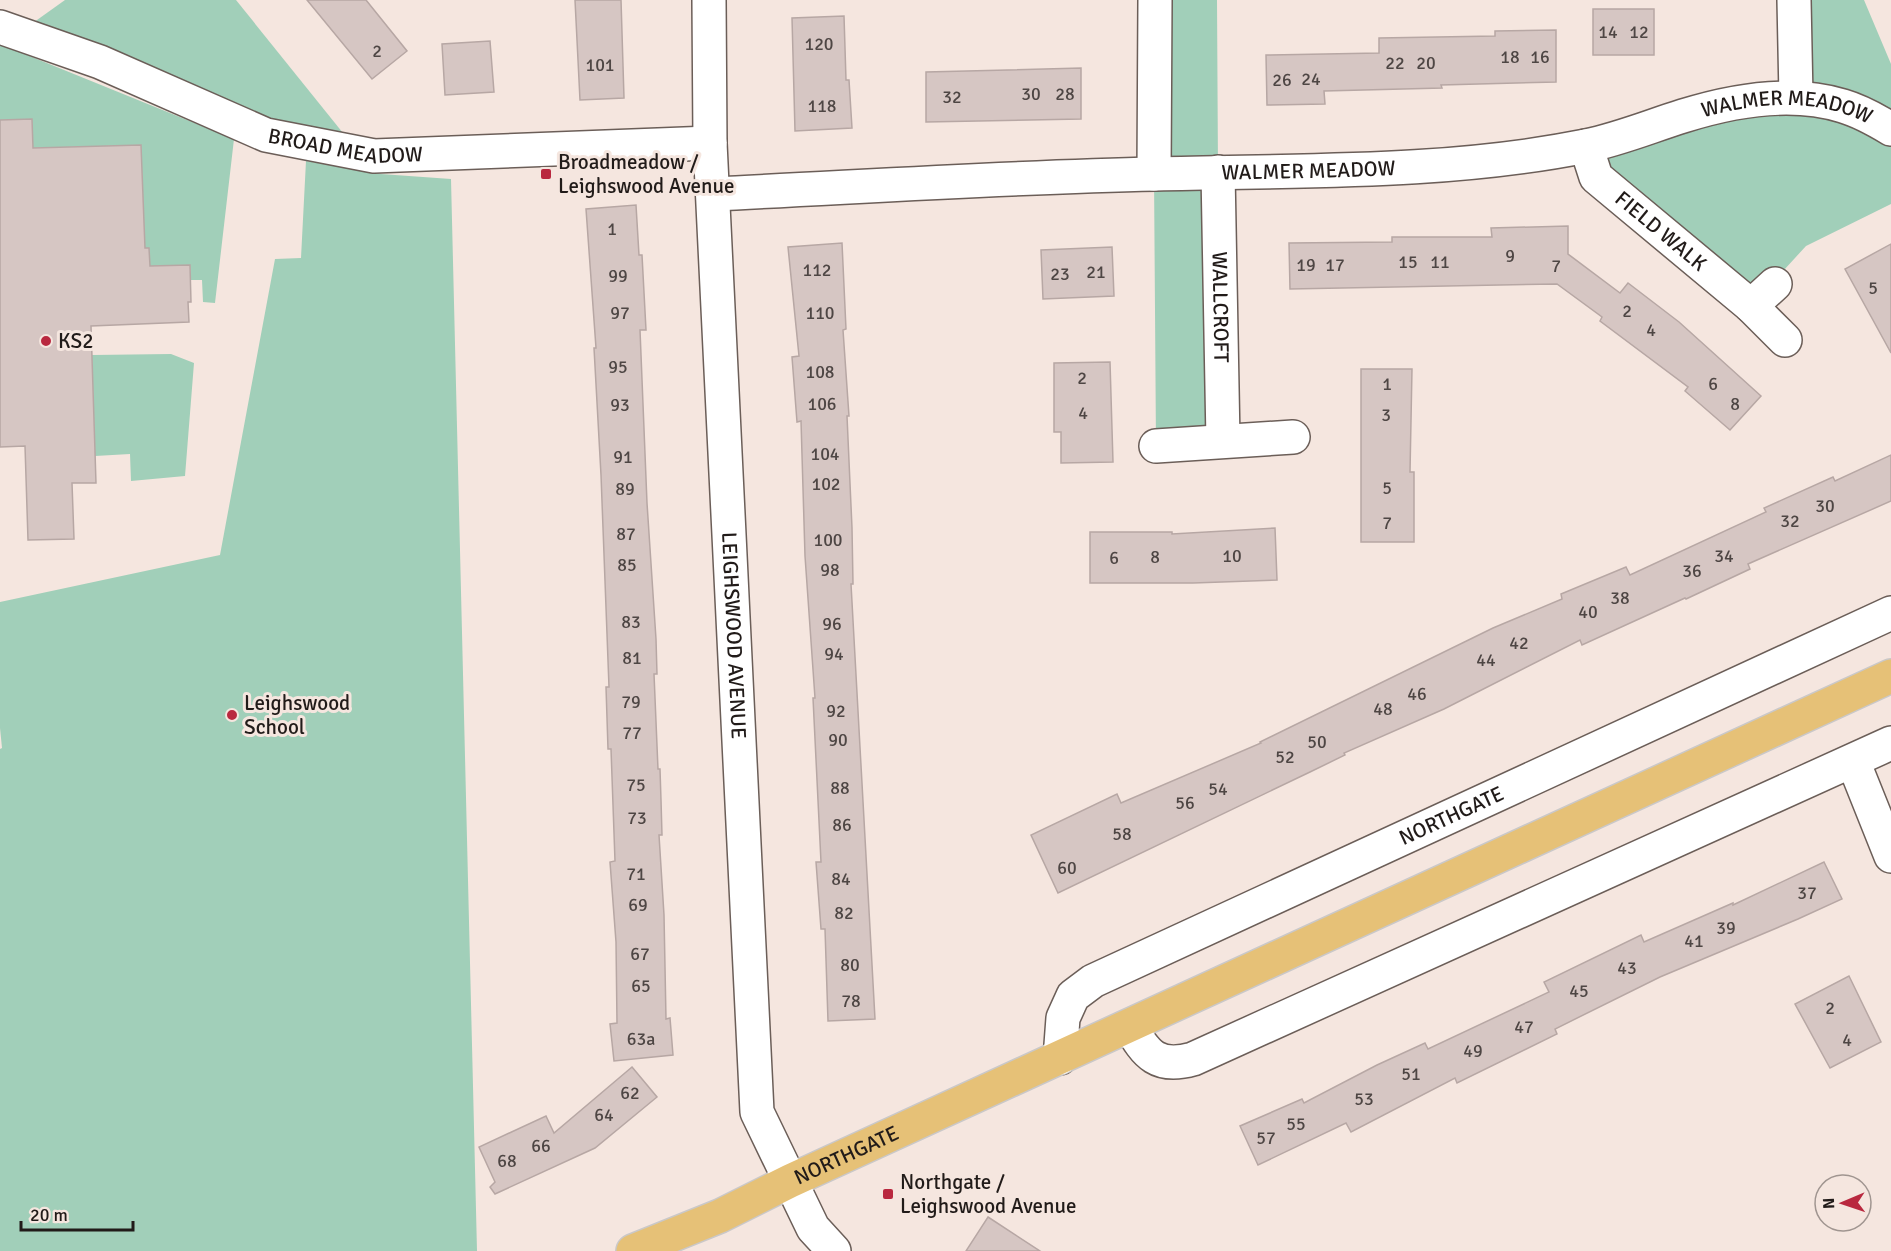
<svg xmlns="http://www.w3.org/2000/svg" width="1891" height="1251" font-family="Signika,sans-serif">
<style>
.green{fill:#a1cfb9}
.building{fill:#d6c6c3;stroke:#b7a7a4;stroke-width:1.5}
.lines{fill:none;stroke-linecap:round;stroke-linejoin:round}
.minor-casing{stroke:#6b5e58;stroke-width:36}
.major-casing{stroke:#cac8c8;stroke-width:36}
.minor{stroke:#fff;stroke-width:33}
.major{stroke:#e6c177;stroke-width:33}
.poi-dot{fill:#b9283f;stroke:#f5e6df;stroke-width:2}
.labels{text-anchor:middle;dominant-baseline:central;stroke-width:6;stroke-linejoin:round;paint-order:stroke}
.number-label{font-size:18px;fill:#4e4644}
.street-label{font-size:21px;fill:#211b19;stroke:#f5e6df}
.poi-label{font-size:21px;fill:#211b19;stroke:#f5e6df;text-anchor:start}
</style>
<rect width="100%" height="100%" fill="#f5e6df"/>
<g class="green">
<path d="M65,0H236L347,138L274,126L30,25Z"/>
<path d="M1155,0H1217L1218,172L1223,441L1156,446L1154,174Z"/>
<path d="M1794,0H1864L1891,64V204L1806,246L1751,306L1586,146L1795,97Z"/>
<path d="M0,44L234,139L215,303L203,302L202,280H191L190,265L150,266L149,248L78,250L76,200L143,197L141,145L33,148L32,119L0,120Z"/>
<path d="M306,161L381,174L451,179L477,1251H0V749L2,748L0,728V602L220,555L275,259L301,258Z"/>
<path d="M171,354L194,363L185,476L131,481L130,454L95,456L92,355Z"/>
</g>
<g class="building">
<path d="M307,0H366L407,51L372,79Z"/>
<path d="M575,0H621L624,98L580,100Z"/>
<rect x="1593" y="9" width="61" height="46"/>
<path d="M844,16L846,80H849L852,128L795,131L792,18Z"/>
<path d="M1556,30V82L1441,85L1442,88L1324,91L1325,104L1267,105L1266,55L1379,53V38L1495,36V31Z"/>
<path d="M490,41L494,92L445,95L442,44Z"/>
<path d="M1081,68V119L926,122V72Z"/>
<path d="M32,119L33,148L141,145L145,248H149L150,266L190,265L191,302H188L189,322L91,326L96,483H72L74,539L28,540L25,446L0,447V120Z"/>
<path d="M636,205L639,255H642L646,330H640L647,503L656,639L657,674H654L658,769H660L661,800L662,835H659L664,915L666,1019L670,1018L673,1055L614,1061L610,1024L617,1023L616,942L610,862L615,861L611,749H608L606,687H609L601,475L594,348H596L586,209Z"/>
<path d="M1568,226V254L1620,293L1628,283L1679,322L1761,396L1730,430L1685,391L1688,387L1600,321L1602,317L1557,284L1290,289L1289,243L1392,242V237H1492L1491,228Z"/>
<path d="M842,243L846,329L843,330L849,416H847L852,528L853,584H851L875,1019L828,1021L825,929H821L816,862H821L813,698H815L805,556L801,421L797,422L792,357L799,356L788,247Z"/>
<path d="M1891,244V353L1845,269Z"/>
<path d="M1112,247L1114,296L1043,299L1041,250Z"/>
<path d="M1110,362L1113,462L1061,463V432H1054V363Z"/>
<path d="M1361,369H1412L1410,472H1414V542H1361Z"/>
<path d="M1891,455V501L1748,564L1750,569L1686,599L1685,598L1582,645L1580,640L1444,709L1344,753L1345,755L1310,772L1058,893L1031,835L1117,794L1121,803L1261,743L1260,742L1493,628L1562,599L1561,594L1626,567L1630,575L1766,512L1764,508L1833,477L1835,481Z"/>
<path d="M1275,528L1277,580L1193,583H1090V532H1172V534Z"/>
<path d="M1824,862L1842,899L1798,919L1660,977L1555,1029L1557,1034L1457,1083L1455,1078L1351,1132L1346,1123L1258,1165L1240,1126L1302,1099L1304,1103L1377,1065L1425,1043L1428,1049L1549,992L1544,982L1641,935L1644,942L1733,903V905Z"/>
<path d="M1849,976L1881,1042L1830,1068L1795,1004Z"/>
<path d="M632,1067L657,1097L595,1148L495,1194L490,1187L495,1182L479,1147L546,1116L554,1133Z"/>
<path d="M988,1217L1040,1251H966Z"/>
</g>
<g class="lines">
<defs>
<g id="minor">
<path id="s1" d="M709,0L710,143L757,1112L813,1228L834,1251"/>
<path d="M1794,0L1796,97"/>
<path id="s2" d="M0,27L100,62L266,135L374,156L710,143"/>
<path id="s3" d="M1586,146L1596,177L1751,306L1785,340"/>
<path id="s4" d="M1218,172L1223,441"/>
<path d="M1154,174L1155,0"/>
<path id="s5" d="M713,194C860,187 1008,177 1156,174C1298,170 1446,174 1586,146C1620,139 1651,126 1683,116C1734,100 1791,90 1843,106C1860,111 1876,120 1891,129"/>
<path d="M1751,306L1775,284"/>
<path d="M1156,446L1293,437"/>
<path d="M1853,761L1891,856"/>
<path d="M1130,1026C1146,1055 1158,1069 1193,1059L1891,743"/>
<path id="s6" d="M1060,1058L1063,1018L1073,996L1093,981L1891,613"/>
</g>
<g id="major">
<path id="s7" d="M633,1251L720,1216L790,1181L1891,676"/>
</g>
</defs>
<use href="#minor" class="minor-casing"/>
<use href="#major" class="major-casing"/>
<use href="#minor" class="minor"/>
<use href="#major" class="major"/>
</g>
<g class="poi-dot">
<rect x="540" y="168" width="12" height="12" rx="3"/>
<circle cx="46" cy="341" r="6"/>
<circle cx="232" cy="715" r="6"/>
<rect x="882" y="1188" width="12" height="12" rx="3"/>
</g>
<g class="labels">
<g class="number-label">
<text x="1608" y="32">14</text>
<text x="1639" y="32">12</text>
<text x="819" y="44">120</text>
<text x="377" y="51">2</text>
<text x="1510" y="57">18</text>
<text x="1540" y="57">16</text>
<text x="1395" y="63">22</text>
<text x="1426" y="63">20</text>
<text x="600" y="65">101</text>
<text x="1311" y="79">24</text>
<text x="1282" y="80">26</text>
<text x="1031" y="94">30</text>
<text x="1065" y="94">28</text>
<text x="952" y="97">32</text>
<text x="822" y="106">118</text>
<text x="612" y="229">1</text>
<text x="1510" y="256">9</text>
<text x="1408" y="262">15</text>
<text x="1440" y="262">11</text>
<text x="1306" y="265">19</text>
<text x="1335" y="265">17</text>
<text x="1556" y="266">7</text>
<text x="817" y="270">112</text>
<text x="1096" y="272">21</text>
<text x="1060" y="274">23</text>
<text x="618" y="276">99</text>
<text x="1873" y="288">5</text>
<text x="1627" y="311">2</text>
<text x="620" y="313">97</text>
<text x="820" y="313">110</text>
<text x="1651" y="330">4</text>
<text x="618" y="367">95</text>
<text x="820" y="372">108</text>
<text x="1082" y="378">2</text>
<text x="1387" y="384">1</text>
<text x="1713" y="384">6</text>
<text x="822" y="404">106</text>
<text x="1735" y="404">8</text>
<text x="620" y="405">93</text>
<text x="1083" y="413">4</text>
<text x="1386" y="415">3</text>
<text x="825" y="454">104</text>
<text x="623" y="457">91</text>
<text x="826" y="484">102</text>
<text x="1387" y="488">5</text>
<text x="625" y="489">89</text>
<text x="1825" y="506">30</text>
<text x="1790" y="521">32</text>
<text x="1387" y="523">7</text>
<text x="626" y="534">87</text>
<text x="828" y="540">100</text>
<text x="1232" y="556">10</text>
<text x="1724" y="556">34</text>
<text x="1155" y="557">8</text>
<text x="1114" y="558">6</text>
<text x="627" y="565">85</text>
<text x="830" y="570">98</text>
<text x="1692" y="571">36</text>
<text x="1620" y="598">38</text>
<text x="1588" y="612">40</text>
<text x="631" y="622">83</text>
<text x="832" y="624">96</text>
<text x="1519" y="643">42</text>
<text x="834" y="654">94</text>
<text x="632" y="658">81</text>
<text x="1486" y="660">44</text>
<text x="1417" y="694">46</text>
<text x="631" y="702">79</text>
<text x="1383" y="709">48</text>
<text x="836" y="711">92</text>
<text x="632" y="733">77</text>
<text x="838" y="740">90</text>
<text x="1317" y="742">50</text>
<text x="1285" y="757">52</text>
<text x="636" y="785">75</text>
<text x="840" y="788">88</text>
<text x="1218" y="789">54</text>
<text x="1185" y="803">56</text>
<text x="637" y="818">73</text>
<text x="842" y="825">86</text>
<text x="1122" y="834">58</text>
<text x="1067" y="868">60</text>
<text x="636" y="874">71</text>
<text x="841" y="879">84</text>
<text x="1807" y="893">37</text>
<text x="638" y="905">69</text>
<text x="844" y="913">82</text>
<text x="1726" y="928">39</text>
<text x="1694" y="941">41</text>
<text x="640" y="954">67</text>
<text x="850" y="965">80</text>
<text x="1627" y="968">43</text>
<text x="641" y="986">65</text>
<text x="1579" y="991">45</text>
<text x="851" y="1001">78</text>
<text x="1830" y="1008">2</text>
<text x="1524" y="1027">47</text>
<text x="641" y="1039">63a</text>
<text x="1847" y="1040">4</text>
<text x="1473" y="1051">49</text>
<text x="1411" y="1074">51</text>
<text x="630" y="1093">62</text>
<text x="1364" y="1099">53</text>
<text x="604" y="1115">64</text>
<text x="1296" y="1124">55</text>
<text x="1266" y="1138">57</text>
<text x="541" y="1146">66</text>
<text x="507" y="1161">68</text>
</g>
<g class="street-label">
<text stroke="none"><textPath href="#s5" startOffset="1083">WALMER MEADOW</textPath></text>
<text stroke="none"><textPath href="#s2" startOffset="368">BROAD MEADOW</textPath></text>
<text stroke="none"><textPath href="#s5" startOffset="596">WALMER MEADOW</textPath></text>
<text stroke="none"><textPath href="#s3" startOffset="117">FIELD WALK</textPath></text>
<text stroke="none"><textPath href="#s4" startOffset="135">WALLCROFT</textPath></text>
<text stroke="none"><textPath href="#s1" startOffset="636">LEIGHSWOOD AVENUE</textPath></text>
<text stroke="none"><textPath href="#s6" startOffset="484">NORTHGATE</textPath></text>
<text stroke="none"><textPath href="#s7" startOffset="234">NORTHGATE</textPath></text>
</g>
<g class="poi-label">
<text x="558" y="162">Broadmeadow /<tspan x="558" dy="24">Leighswood Avenue</tspan></text>
<text x="58" y="341">KS2</text>
<text x="244" y="703">Leighswood<tspan x="244" dy="24">School</tspan></text>
<text x="900" y="1182">Northgate /<tspan x="900" dy="24">Leighswood Avenue</tspan></text>
</g>
</g>
<g transform="translate(1843 1203) rotate(268)"><circle r="28" fill="#f5e6df" stroke="#a09590" stroke-width="1.5"/>
<path d="M0-4.5L10 22L0 15L-10 22Z" fill="#b9283f"/>
<text y="-9" font-size="16" font-weight="bold" text-anchor="middle" fill="#211b19">N</text>
</g>
<path d="M21 1221v9h112v-9" fill="none" stroke="#211b19" stroke-width="3"/>
<text x="30" y="1221" font-size="18" fill="#211b19" stroke="#f5e6df" stroke-width="4.5" paint-order="stroke">20 m</text>
</svg>
